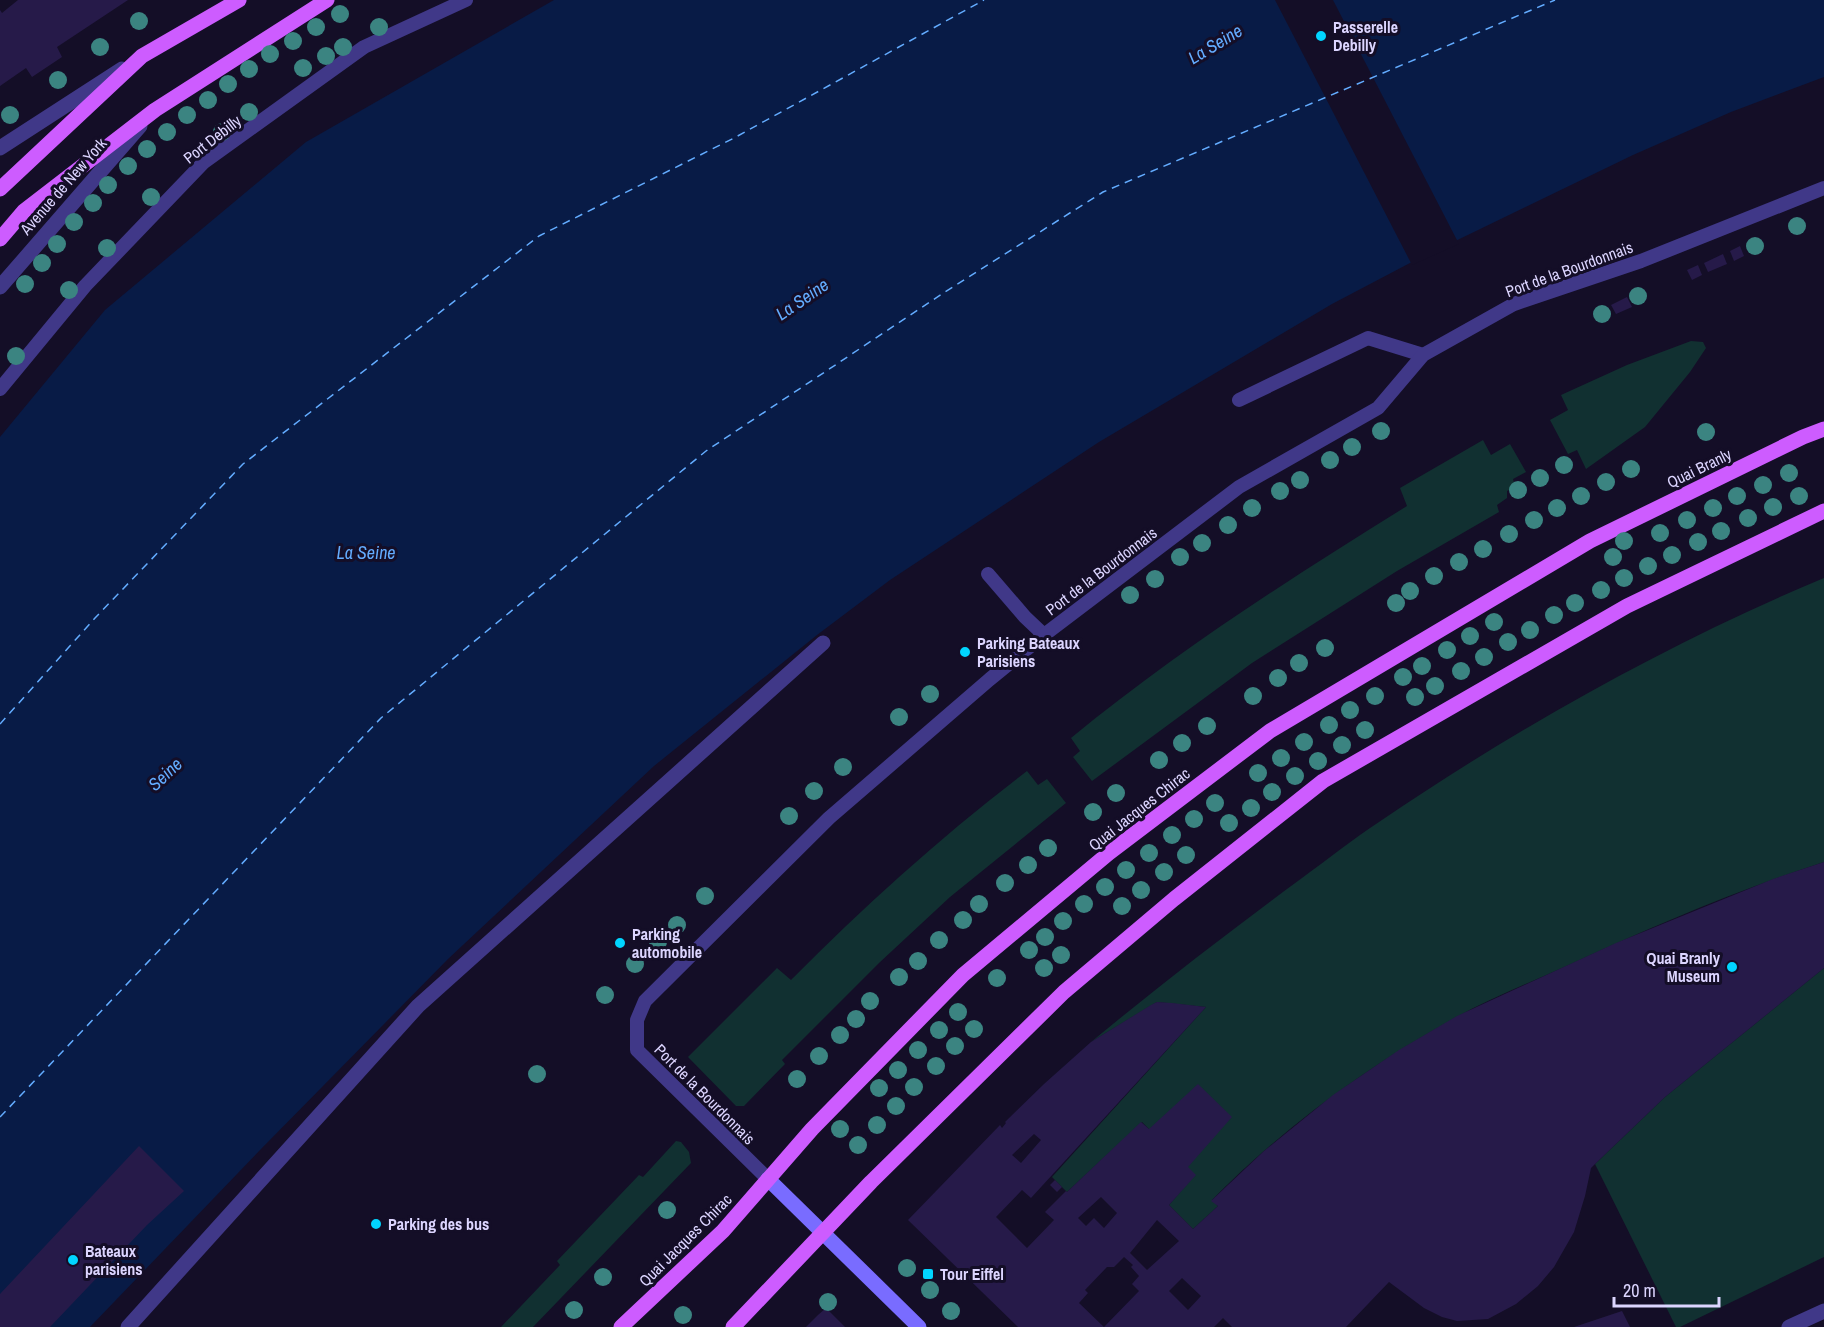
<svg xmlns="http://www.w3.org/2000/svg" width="1824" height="1327" font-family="'Archivo Narrow',sans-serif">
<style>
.green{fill:#113031}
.water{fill:#081b46}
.pier{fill:#140e27}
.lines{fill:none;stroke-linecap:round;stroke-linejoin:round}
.ferry{stroke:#63acff;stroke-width:1.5;stroke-dasharray:8 6;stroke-linecap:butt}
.building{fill:#261a49;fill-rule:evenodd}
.service{stroke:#403888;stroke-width:14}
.pedestrian{stroke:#403888;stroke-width:15}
.minor{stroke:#403888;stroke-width:15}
.tertiary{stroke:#403888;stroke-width:15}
.secondary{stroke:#796cff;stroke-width:15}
.primary{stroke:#cd5cff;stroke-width:15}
.tree{fill:#3b8481}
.poi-dot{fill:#01d5ff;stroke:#140e27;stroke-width:2}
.labels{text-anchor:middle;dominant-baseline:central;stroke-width:6;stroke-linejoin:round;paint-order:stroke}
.poi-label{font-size:16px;font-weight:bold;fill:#dcd5ff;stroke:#140e27;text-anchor:start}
.street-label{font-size:16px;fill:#dcd5ff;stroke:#140e27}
.water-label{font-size:18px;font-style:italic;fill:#63acff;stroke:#140e27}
</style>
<rect width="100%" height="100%" fill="#140e27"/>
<g class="green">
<path d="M1691,341L1703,342L1706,348L1690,372L1645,427L1586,469L1577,450L1568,454L1550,420L1568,410L1561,395L1627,365Z"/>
<path d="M1483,440L1491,455L1510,444L1526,472L1513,479L1515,487L1507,491V498L1497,505L1499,512L1397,571L1252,663L1092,781L1073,757L1080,751L1071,738C1177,651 1291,578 1407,506L1400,488Z"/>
<path d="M1824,578V862C1738,890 1653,926 1571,964C1532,982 1492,997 1455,1018C1366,1067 1283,1128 1212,1200L1218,1206L1193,1229L1169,1205L1195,1175L1142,1122L1067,1192L1052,1177L1206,1007L1157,1002L1091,1042C1160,985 1230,931 1302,878C1328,859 1353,839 1379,822C1517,728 1670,642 1824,578Z"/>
<path d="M1027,771L1038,785L1047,779L1066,803L950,897L879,963L782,1060L785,1064L744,1106H736L688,1057L777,968L791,980C865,905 943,835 1027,771Z"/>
<path d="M1824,968V1257L1680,1327H1676L1595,1164L1665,1097Z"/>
<path d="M676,1141L681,1142L689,1152L691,1163L533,1327H501L560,1265L557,1261L639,1175L643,1177Z"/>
</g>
<path class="water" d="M554,0H1824V77L1731,112L1633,155L1410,263L1332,304L1099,442L890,580L817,635L654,766L448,959L262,1148L90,1327H0V437L105,310L306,142Z"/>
<path class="pier" d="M1275,0H1333L1459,244L1412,265Z"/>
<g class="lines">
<g class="ferry">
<path d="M0,724L95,618L243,464L539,236L734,138L984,0"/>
<path d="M0,1117L381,718L706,451L945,292L1103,192L1555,0"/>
</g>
</g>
<g class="building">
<path d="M18,0H128L57,47L62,57L32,77L26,68L0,86V10L2,13Z"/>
<path d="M1740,246L1744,256L1734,261L1730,251Z"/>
<path d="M1723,254L1727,264L1708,272L1704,263Z"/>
<path d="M1698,265L1702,275L1692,280L1687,270Z"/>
<path d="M1627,297L1632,307L1616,314L1611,305Z"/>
<path d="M1824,862V968L1665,1097L1595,1164L1591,1168L1585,1196L1574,1232L1554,1267L1538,1286L1516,1304L1488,1319L1457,1321L1442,1317L1424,1308L1389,1282L1346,1327H1232L1223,1318L1214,1327H1104L1139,1291L1132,1284L1139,1276L1131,1267L1133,1265L1124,1257L1114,1267H1107L1085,1290L1088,1293L1079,1303L1104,1327H1018L908,1220L1000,1125L1002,1128L1006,1123L1005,1122L1044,1084L1091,1042L1151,1005L1157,1002L1172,1003L1206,1007L1031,1198L1022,1190L996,1217L1027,1248L1054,1220L1045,1212L1066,1191L1067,1192L1141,1122L1149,1129L1198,1084L1232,1117L1188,1167L1196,1175L1169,1205L1193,1229L1218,1206L1211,1201L1264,1151L1333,1095L1399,1050L1457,1016L1616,943L1773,879ZM1034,1134L1041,1140L1021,1163L1012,1155ZM1101,1197L1117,1213L1104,1228L1094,1218L1086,1226L1078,1218ZM1157,1220L1179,1241L1147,1270L1130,1253ZM1182,1278L1201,1296L1188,1310L1169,1291Z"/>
<path d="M139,1146L184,1191L147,1225L50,1327H0V1294Z"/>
<path d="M1055,1180L1062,1187L1057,1192L1050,1185Z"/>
<path d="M826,1308L845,1327H806L818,1315Z"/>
<path d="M1622,1311L1630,1327H1574Z"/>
</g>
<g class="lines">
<g class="service">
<path d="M0,389L85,286L204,162L364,47L466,0"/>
<path d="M1239,400L1368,338L1423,355"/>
<path d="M988,574L1025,617L1044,635"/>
<path d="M768,1179L637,1050V1020L645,1001L829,818L990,679L1044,635L1239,487L1378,408L1423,355L1514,304L1641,261L1824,188"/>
</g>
<path class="pedestrian" d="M128,1327L418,1006L823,643"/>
<path class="minor" d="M1789,1327L1824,1311"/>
<g class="tertiary">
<path d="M0,148L122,69"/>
<path d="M0,287L140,126"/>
</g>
<path class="secondary" d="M768,1179L919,1327"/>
<g class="primary">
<path d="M0,189L142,56L239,0"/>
<path d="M0,239L24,211L155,110L327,0"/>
<path d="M621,1327L723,1231L812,1129L963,975L1109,853L1270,731L1590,541L1803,437L1824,429"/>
<path d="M733,1327L871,1182L1064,992L1174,899L1323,781L1627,606L1824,511"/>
</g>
</g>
<g class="tree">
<circle cx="340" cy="14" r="9"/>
<circle cx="139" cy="21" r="9"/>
<circle cx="316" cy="27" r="9"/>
<circle cx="379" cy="27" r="9"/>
<circle cx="293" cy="41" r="9"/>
<circle cx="100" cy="47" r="9"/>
<circle cx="343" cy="47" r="9"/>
<circle cx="270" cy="54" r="9"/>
<circle cx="326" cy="56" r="9"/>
<circle cx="303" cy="68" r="9"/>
<circle cx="249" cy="69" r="9"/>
<circle cx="58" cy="80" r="9"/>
<circle cx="228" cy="84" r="9"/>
<circle cx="208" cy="100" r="9"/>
<circle cx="249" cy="112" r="9"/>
<circle cx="10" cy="115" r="9"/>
<circle cx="187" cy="115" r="9"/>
<circle cx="167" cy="132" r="9"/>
<circle cx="222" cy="132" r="9"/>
<circle cx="147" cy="149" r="9"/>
<circle cx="128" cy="166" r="9"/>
<circle cx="108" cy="185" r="9"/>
<circle cx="151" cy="197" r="9"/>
<circle cx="93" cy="203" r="9"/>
<circle cx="74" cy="222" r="9"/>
<circle cx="1797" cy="226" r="9"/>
<circle cx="57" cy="244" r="9"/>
<circle cx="1755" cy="246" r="9"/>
<circle cx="107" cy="248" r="9"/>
<circle cx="42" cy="263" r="9"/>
<circle cx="25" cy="284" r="9"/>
<circle cx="69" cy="290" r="9"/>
<circle cx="1638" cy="296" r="9"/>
<circle cx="1602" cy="314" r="9"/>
<circle cx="16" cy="356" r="9"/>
<circle cx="1381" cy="431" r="9"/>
<circle cx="1706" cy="432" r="9"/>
<circle cx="1352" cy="447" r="9"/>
<circle cx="1330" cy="460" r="9"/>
<circle cx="1564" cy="465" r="9"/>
<circle cx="1631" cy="469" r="9"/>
<circle cx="1789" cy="473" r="9"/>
<circle cx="1540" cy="478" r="9"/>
<circle cx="1300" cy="480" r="9"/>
<circle cx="1606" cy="482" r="9"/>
<circle cx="1763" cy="485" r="9"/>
<circle cx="1518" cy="490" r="9"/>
<circle cx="1280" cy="491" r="9"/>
<circle cx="1581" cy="496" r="9"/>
<circle cx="1737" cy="496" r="9"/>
<circle cx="1799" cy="496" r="9"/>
<circle cx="1773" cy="507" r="9"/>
<circle cx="1252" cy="508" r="9"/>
<circle cx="1557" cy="508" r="9"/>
<circle cx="1713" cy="508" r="9"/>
<circle cx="1748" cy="518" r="9"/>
<circle cx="1534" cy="520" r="9"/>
<circle cx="1687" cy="520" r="9"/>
<circle cx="1228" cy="525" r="9"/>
<circle cx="1721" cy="531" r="9"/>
<circle cx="1660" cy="533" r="9"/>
<circle cx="1509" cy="534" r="9"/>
<circle cx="1624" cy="541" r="9"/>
<circle cx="1698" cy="542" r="9"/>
<circle cx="1202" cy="543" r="9"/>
<circle cx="1483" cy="549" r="9"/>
<circle cx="1672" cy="555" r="9"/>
<circle cx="1180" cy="557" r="9"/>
<circle cx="1613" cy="557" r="9"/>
<circle cx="1459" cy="562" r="9"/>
<circle cx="1648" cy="566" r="9"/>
<circle cx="1434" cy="576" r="9"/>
<circle cx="1624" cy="578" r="9"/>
<circle cx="1155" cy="579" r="9"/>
<circle cx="1601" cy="590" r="9"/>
<circle cx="1410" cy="591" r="9"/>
<circle cx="1130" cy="595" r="9"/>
<circle cx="1396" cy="603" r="9"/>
<circle cx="1575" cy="603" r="9"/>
<circle cx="1554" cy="615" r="9"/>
<circle cx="1494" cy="622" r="9"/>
<circle cx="1530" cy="630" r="9"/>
<circle cx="1470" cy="636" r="9"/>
<circle cx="1508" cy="642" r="9"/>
<circle cx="1325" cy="648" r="9"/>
<circle cx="1447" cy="650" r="9"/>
<circle cx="1484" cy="657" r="9"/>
<circle cx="1299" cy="663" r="9"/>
<circle cx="1422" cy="666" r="9"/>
<circle cx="1461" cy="671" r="9"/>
<circle cx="1403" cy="677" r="9"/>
<circle cx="1278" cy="678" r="9"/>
<circle cx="1435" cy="686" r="9"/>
<circle cx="930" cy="694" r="9"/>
<circle cx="1253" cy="696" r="9"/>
<circle cx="1375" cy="696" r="9"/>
<circle cx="1415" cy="697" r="9"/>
<circle cx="1350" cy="710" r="9"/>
<circle cx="899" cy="717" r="9"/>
<circle cx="1329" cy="725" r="9"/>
<circle cx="1207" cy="726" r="9"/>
<circle cx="1365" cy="730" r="9"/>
<circle cx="1304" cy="742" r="9"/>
<circle cx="1182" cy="743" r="9"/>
<circle cx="1342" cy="745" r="9"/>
<circle cx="1281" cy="758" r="9"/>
<circle cx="1159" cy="760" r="9"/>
<circle cx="1318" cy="761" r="9"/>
<circle cx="843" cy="767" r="9"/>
<circle cx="1258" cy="773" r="9"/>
<circle cx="1295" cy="776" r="9"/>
<circle cx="814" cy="791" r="9"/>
<circle cx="1272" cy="792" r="9"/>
<circle cx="1116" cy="793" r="9"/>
<circle cx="1215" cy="803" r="9"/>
<circle cx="1251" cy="808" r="9"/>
<circle cx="1093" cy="812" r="9"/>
<circle cx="789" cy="816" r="9"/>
<circle cx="1194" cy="819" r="9"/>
<circle cx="1229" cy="823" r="9"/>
<circle cx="1172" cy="835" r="9"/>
<circle cx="1048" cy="848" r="9"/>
<circle cx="1149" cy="853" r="9"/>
<circle cx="1186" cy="855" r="9"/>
<circle cx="1028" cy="865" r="9"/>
<circle cx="1126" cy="870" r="9"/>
<circle cx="1164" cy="872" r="9"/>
<circle cx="1005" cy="883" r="9"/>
<circle cx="1105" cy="887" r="9"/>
<circle cx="1141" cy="890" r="9"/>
<circle cx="705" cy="896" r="9"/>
<circle cx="979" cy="904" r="9"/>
<circle cx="1084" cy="904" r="9"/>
<circle cx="1122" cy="906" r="9"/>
<circle cx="963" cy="920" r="9"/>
<circle cx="1063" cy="921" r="9"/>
<circle cx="677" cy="925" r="9"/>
<circle cx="1045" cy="937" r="9"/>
<circle cx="939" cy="940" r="9"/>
<circle cx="658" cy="942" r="9"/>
<circle cx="1029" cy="950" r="9"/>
<circle cx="1061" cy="955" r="9"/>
<circle cx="918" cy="961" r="9"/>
<circle cx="635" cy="964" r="9"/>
<circle cx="1044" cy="968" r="9"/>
<circle cx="899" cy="977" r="9"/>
<circle cx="997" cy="978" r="9"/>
<circle cx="605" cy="995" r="9"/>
<circle cx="870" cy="1001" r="9"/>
<circle cx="958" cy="1012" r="9"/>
<circle cx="856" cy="1019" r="9"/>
<circle cx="974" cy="1029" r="9"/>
<circle cx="939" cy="1030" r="9"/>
<circle cx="840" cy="1035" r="9"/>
<circle cx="955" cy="1046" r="9"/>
<circle cx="918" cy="1050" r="9"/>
<circle cx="819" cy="1056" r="9"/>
<circle cx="936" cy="1066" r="9"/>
<circle cx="898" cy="1070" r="9"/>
<circle cx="537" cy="1074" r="9"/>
<circle cx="797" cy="1079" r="9"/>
<circle cx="914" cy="1087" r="9"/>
<circle cx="879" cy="1088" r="9"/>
<circle cx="896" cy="1106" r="9"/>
<circle cx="877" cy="1125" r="9"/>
<circle cx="840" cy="1129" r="9"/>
<circle cx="858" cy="1145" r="9"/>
<circle cx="667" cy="1210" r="9"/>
<circle cx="907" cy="1268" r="9"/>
<circle cx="603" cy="1277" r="9"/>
<circle cx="930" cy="1290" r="9"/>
<circle cx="828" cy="1302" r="9"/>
<circle cx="574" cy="1310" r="9"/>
<circle cx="951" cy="1311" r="9"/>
<circle cx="683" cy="1315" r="9"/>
</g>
<g class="poi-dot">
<circle cx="1321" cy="36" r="6"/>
<circle cx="965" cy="652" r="6"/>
<circle cx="620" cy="943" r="6"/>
<circle cx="1732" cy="967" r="6"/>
<circle cx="376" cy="1224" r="6"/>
<circle cx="73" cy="1260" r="6"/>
<rect x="922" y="1268" width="12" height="12" rx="3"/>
</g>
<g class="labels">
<g class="poi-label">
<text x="1333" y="27">Passerelle<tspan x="1333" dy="18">Debilly</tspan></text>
<text x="977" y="643">Parking Bateaux<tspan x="977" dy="18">Parisiens</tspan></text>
<text x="632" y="934">Parking<tspan x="632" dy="18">automobile</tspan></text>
<text x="1720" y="958" text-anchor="end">Quai Branly<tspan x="1720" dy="18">Museum</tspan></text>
<text x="388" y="1224">Parking des bus</text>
<text x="85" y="1251">Bateaux<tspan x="85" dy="18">parisiens</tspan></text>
<text x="940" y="1274">Tour Eiffel</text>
</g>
<g class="street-label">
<text transform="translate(212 139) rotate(-38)">Port Debilly</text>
<text transform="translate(63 186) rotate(-49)">Avenue de New York</text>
<text transform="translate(1569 269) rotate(-20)">Port de la Bourdonnais</text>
<text transform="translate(1699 468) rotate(-26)">Quai Branly</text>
<text transform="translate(1101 571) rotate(-37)">Port de la Bourdonnais</text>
<text transform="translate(1139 809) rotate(-38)">Quai Jacques Chirac</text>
<text transform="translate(705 1094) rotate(45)">Port de la Bourdonnais</text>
<text transform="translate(685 1240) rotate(-45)">Quai Jacques Chirac</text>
</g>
<g class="water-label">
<text transform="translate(1215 44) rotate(-31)">La Seine</text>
<text transform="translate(802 299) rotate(-34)">La Seine</text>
<text x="366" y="552">La Seine</text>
<text transform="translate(165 774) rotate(-43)">Seine</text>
</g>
</g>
<path d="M1614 1297v9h105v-9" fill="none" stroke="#dcd5ff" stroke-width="3"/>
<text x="1623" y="1297" font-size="18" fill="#dcd5ff" stroke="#140e27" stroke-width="4.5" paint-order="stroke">20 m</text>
</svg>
